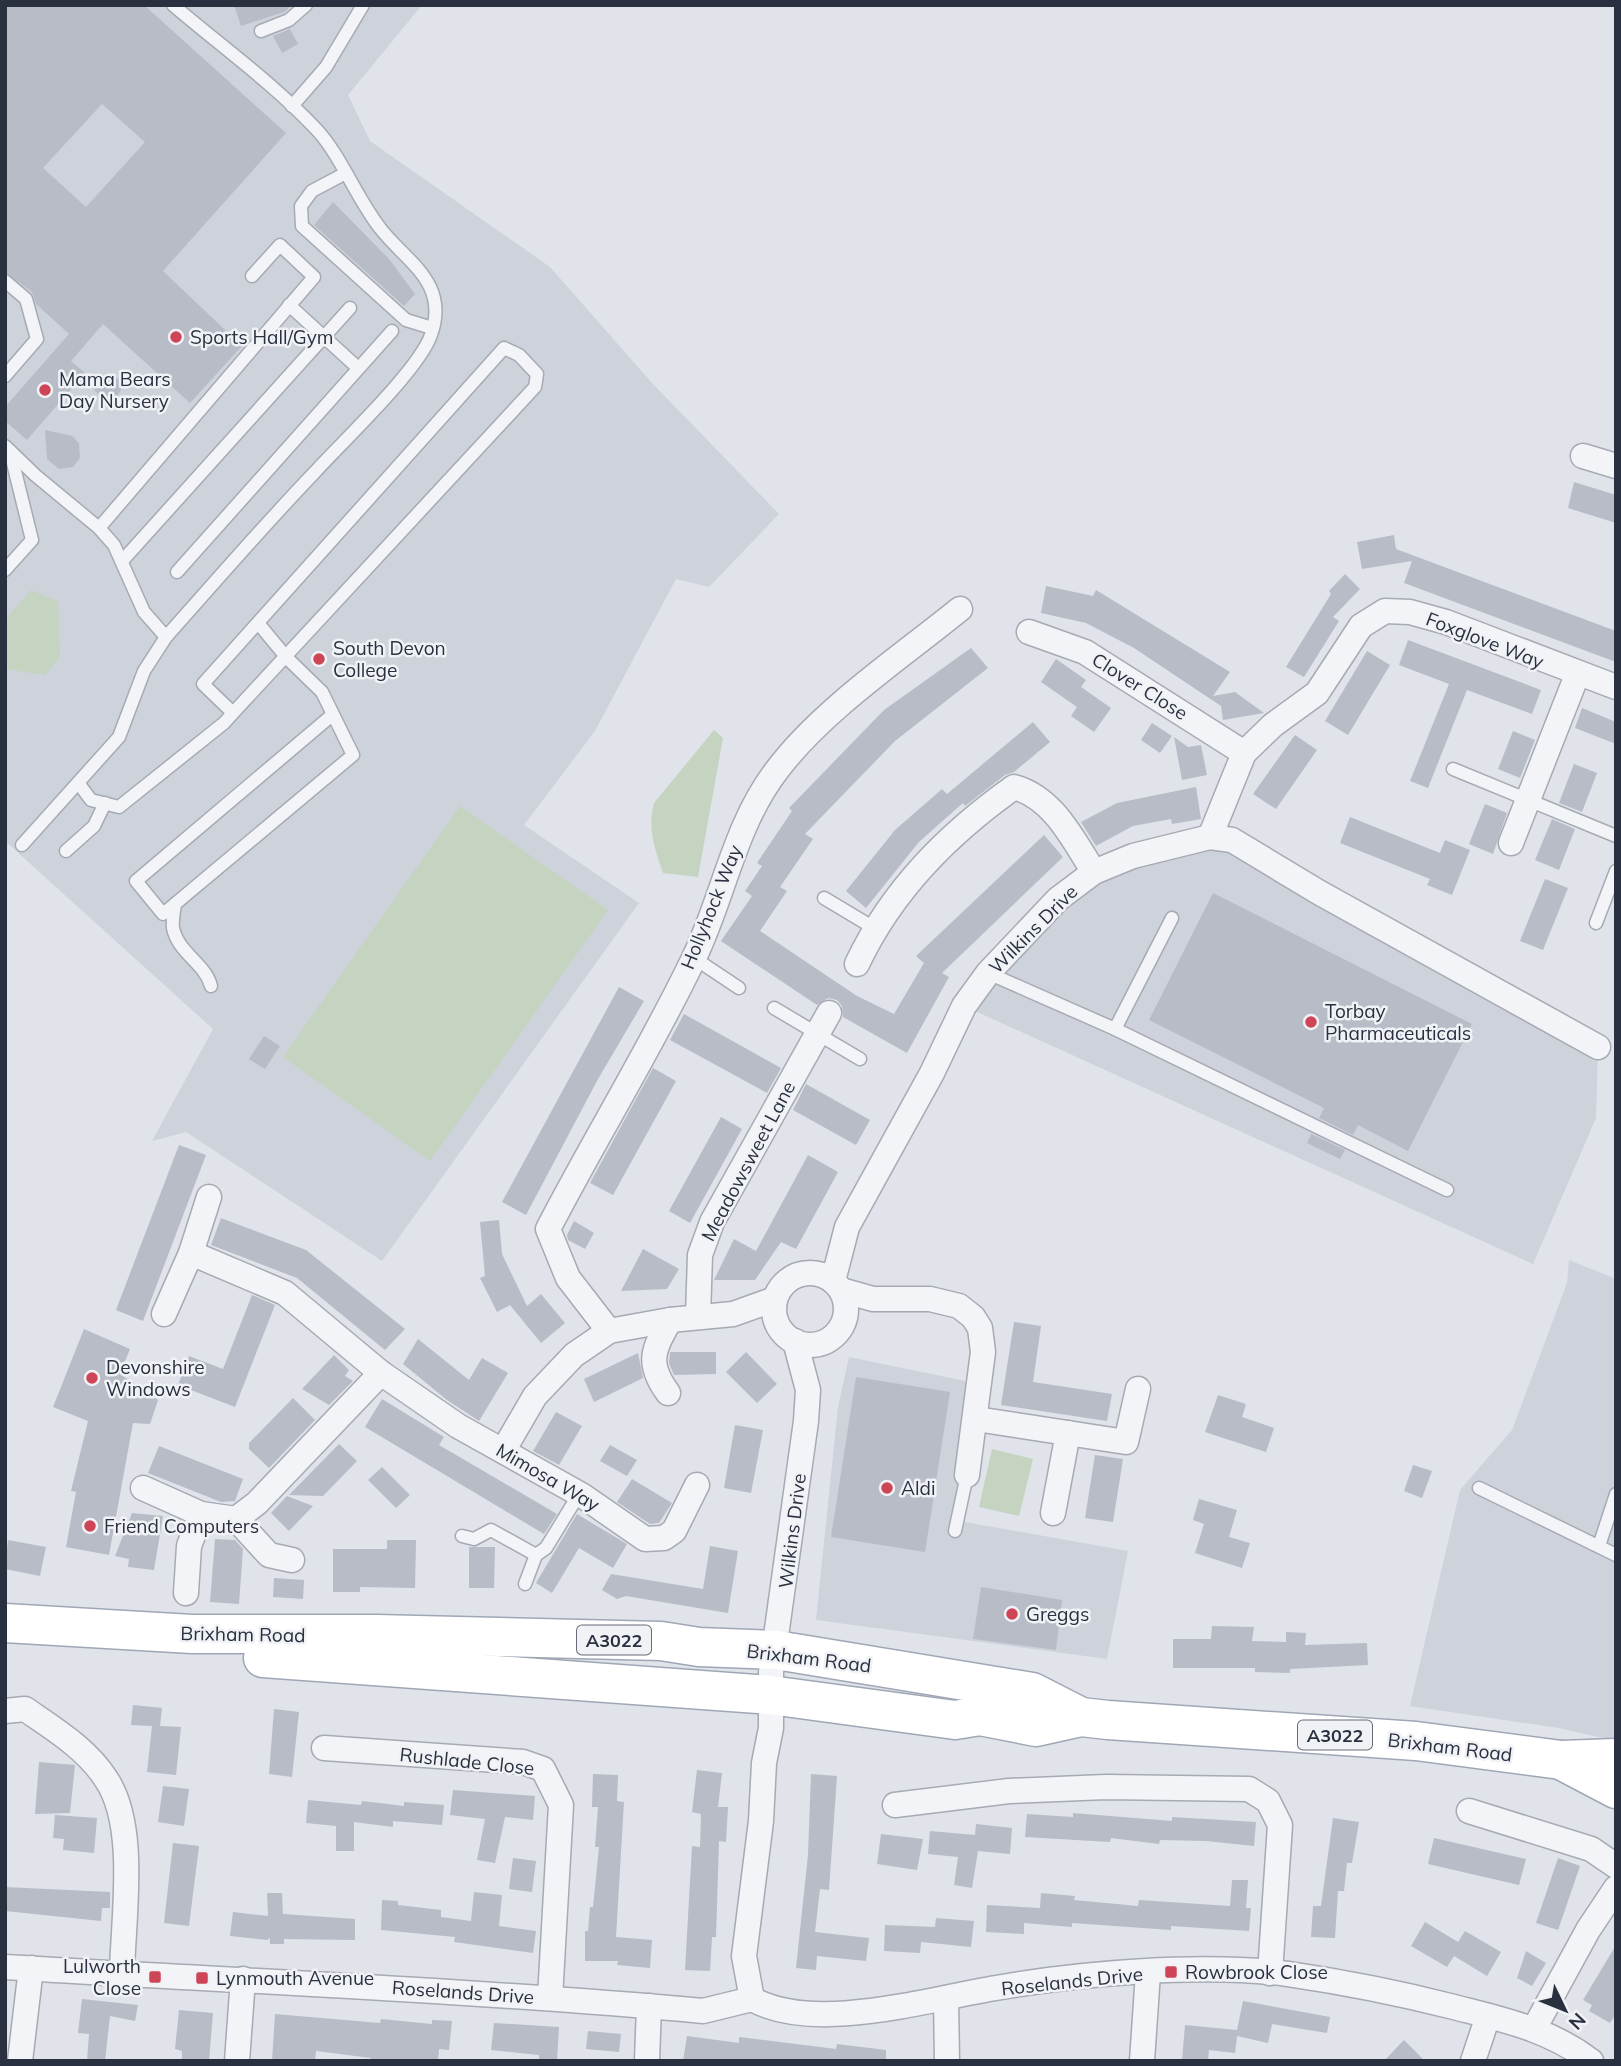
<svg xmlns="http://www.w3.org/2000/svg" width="1621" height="2066" font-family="Mulish,sans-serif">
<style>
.built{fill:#ced2db}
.green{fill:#c5d3c1}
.building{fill:#b7bcc6;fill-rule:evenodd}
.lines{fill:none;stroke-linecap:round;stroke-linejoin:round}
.lane-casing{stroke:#a5aab3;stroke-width:15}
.street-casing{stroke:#a5aab3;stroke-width:27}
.primary-casing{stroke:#9fa7b5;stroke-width:41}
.lane{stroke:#f3f4f7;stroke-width:12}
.street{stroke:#f3f4f7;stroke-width:24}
.primary{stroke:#fff;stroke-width:38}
.poi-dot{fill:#ce4557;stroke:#f0f2f6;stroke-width:2.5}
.labels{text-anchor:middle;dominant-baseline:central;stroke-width:5;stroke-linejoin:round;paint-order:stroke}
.shield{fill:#f0f2f6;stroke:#656b77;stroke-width:2}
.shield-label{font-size:18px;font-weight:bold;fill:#293140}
.poi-label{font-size:19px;fill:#293140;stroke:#f0f2f6;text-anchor:start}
.street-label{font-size:19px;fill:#293140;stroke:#f0f2f6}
</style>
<rect width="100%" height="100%" fill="#e0e3e9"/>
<g class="built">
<path d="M5,5H422L348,95L370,141L550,267L652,383L779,514L709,587L676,579L595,731L524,825L639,903L382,1261L186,1132L152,1141L213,1029L5,841Z"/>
<path d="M1210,837L1598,1047L1596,1118L1533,1264L964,1006L1058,899Z"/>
<path d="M1569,1260L1616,1279V1741L1559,1728L1410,1706L1460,1490L1512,1430L1567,1283Z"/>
<path d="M849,1357L965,1381L976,1419L959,1521L1128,1551L1107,1659L816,1620L838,1407Z"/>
</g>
<g class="green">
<path d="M31,590L58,602L60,657L45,675L5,669V620Z"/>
<path d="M714,730L723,738L698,877L663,873C655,849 647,828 654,803Z"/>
<path d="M460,806L608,910L430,1161L283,1057Z"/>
<path d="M992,1449L1033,1459L1019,1516L979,1507Z"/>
</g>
<g class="building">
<path d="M5,5H144L286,133L163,271L242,346L190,403L103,324L71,361L85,373L27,440L5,421V407L69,334L36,304L32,292L5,272ZM102,104L145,142L86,207L43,168Z"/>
<path d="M234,5H292L284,12L241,26Z"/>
<path d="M290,29L298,44L282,53L273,36Z"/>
<path d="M333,202L389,259L415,294L404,306L314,225Z"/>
<path d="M112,374L120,381L121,390L116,399L104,401L84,378Z"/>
<path d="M45,430L72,436L79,443L80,458L73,467L59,469L47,459Z"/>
<path d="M1574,482L1616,495V523L1568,508Z"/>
<path d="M1394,535L1396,549L1616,631V662L1404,583L1412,561L1362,569L1357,542Z"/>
<path d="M1345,574L1360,589L1333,617L1339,621L1304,677L1286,667L1331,594L1329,591Z"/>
<path d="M1046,586L1093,596L1096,590L1230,672L1213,696L1235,692L1264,713L1223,720L1221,706L1134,648L1086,623L1041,613Z"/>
<path d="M1408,640L1541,690L1532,714L1467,690L1428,788L1410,781L1449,684L1399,665Z"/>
<path d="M971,648L988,668L895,741L805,834L813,839L780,887L787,891L760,931L857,996L894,1014L924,963L916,956L1044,835L1063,857L942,973L949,977L907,1053L843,1017L842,1006L837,1000L828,998L817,1005L721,941L752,896L745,891L762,866L757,863L792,811L789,808L884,710Z"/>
<path d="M1367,651L1390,665L1348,735L1325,721Z"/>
<path d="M1056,659L1086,680L1081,687L1111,708L1094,732L1071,716L1077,707L1041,682Z"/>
<path d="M1582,708L1616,722V744L1575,728Z"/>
<path d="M1033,722L1050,742L1014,772L1005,775L965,806L963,803L938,825L919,842L866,908L846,891L895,830L942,789L947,794Z"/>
<path d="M1152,723L1172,736L1160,753L1141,740Z"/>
<path d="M1513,731L1535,740L1520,778L1498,769Z"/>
<path d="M1295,735L1317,750L1276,809L1253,794Z"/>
<path d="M1174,737L1188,747L1201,745L1207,775L1182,780Z"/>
<path d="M1574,764L1597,773L1582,812L1559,803Z"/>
<path d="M1196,787L1201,819L1172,824L1171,819L1133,826L1096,846L1081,822L1117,803Z"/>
<path d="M1485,804L1507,813L1493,854L1469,844Z"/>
<path d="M1350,817L1440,853L1445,840L1470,850L1452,895L1427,885L1430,879L1340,843Z"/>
<path d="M1552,819L1575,829L1559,870L1535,860Z"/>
<path d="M1545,879L1568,888L1543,950L1520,941Z"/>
<path d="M1213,893L1472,1024L1408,1151L1358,1125L1353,1135L1319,1118L1324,1108L1149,1020Z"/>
<path d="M619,987L644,1001L598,1079L526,1215L502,1202Z"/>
<path d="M684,1014L781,1068L767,1093L670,1040Z"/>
<path d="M264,1036L280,1046L265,1069L249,1059Z"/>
<path d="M653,1068L676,1081L613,1195L590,1183Z"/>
<path d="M806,1084L870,1120L856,1145L793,1110Z"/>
<path d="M721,1117L742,1129L690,1223L669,1211Z"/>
<path d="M1311,1134L1345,1150L1340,1159L1307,1143Z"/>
<path d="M179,1145L206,1155L143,1321L116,1310Z"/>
<path d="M808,1155L838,1172L796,1249L781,1242L755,1280H714L734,1239L756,1251Z"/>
<path d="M221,1218L306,1250L405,1329L385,1350L297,1278L211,1245Z"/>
<path d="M499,1220L502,1254L527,1306L541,1294L565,1323L541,1343L510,1305L497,1312L480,1278L485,1276L480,1222Z"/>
<path d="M574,1221L594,1233L585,1249L568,1240L567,1235Z"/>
<path d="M643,1249L679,1269L667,1289L621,1291Z"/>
<path d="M252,1295L275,1305L235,1407L178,1385L189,1356L223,1369Z"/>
<path d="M1014,1322L1041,1326L1033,1382L1112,1394L1107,1421L1001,1405Z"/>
<path d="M84,1329L130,1349L120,1374L158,1400L150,1424L133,1423L109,1555L66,1547L76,1492L71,1491L88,1421L53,1407Z"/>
<path d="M418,1339L469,1380L482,1358L508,1373L479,1421L447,1400L403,1364Z"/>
<path d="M670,1352H716V1374L674,1375L669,1363Z"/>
<path d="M746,1352L777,1384L757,1403L726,1372Z"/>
<path d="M638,1353L643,1378L594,1402L584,1379Z"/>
<path d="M334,1355L349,1370L345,1376L353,1381L329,1405L302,1389Z"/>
<path d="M856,1377L950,1392L925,1552L831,1537Z"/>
<path d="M1218,1395L1246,1404L1242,1417L1274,1428L1266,1452L1205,1432Z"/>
<path d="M293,1398L315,1420L269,1468L249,1449V1443Z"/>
<path d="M382,1399L444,1437L439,1445L557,1514L544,1534L365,1427Z"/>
<path d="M556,1412L582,1426L559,1465L533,1451Z"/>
<path d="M735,1425L763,1430L751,1493L724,1488Z"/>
<path d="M339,1444L357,1461L323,1496L289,1495Z"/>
<path d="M610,1445L637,1460L627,1476L600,1461Z"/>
<path d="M159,1446L243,1479L235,1501L221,1502L148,1473Z"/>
<path d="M1095,1455L1123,1459L1113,1522L1085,1518Z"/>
<path d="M1413,1465L1432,1471L1422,1498L1404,1491Z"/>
<path d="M382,1467L410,1495L396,1508L368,1480Z"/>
<path d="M632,1479L672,1503L659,1523L650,1524L617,1502Z"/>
<path d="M287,1496L313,1506L289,1531L271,1513Z"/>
<path d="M1199,1499L1237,1510L1229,1537L1250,1543L1242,1568L1195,1553L1204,1524L1193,1520Z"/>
<path d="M132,1513L163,1516L154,1570L128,1567L129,1559L115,1556Z"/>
<path d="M577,1514L627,1544L613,1568L579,1548L552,1593L536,1583Z"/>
<path d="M215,1539L235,1540L243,1549L239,1604L210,1602Z"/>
<path d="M8,1540L46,1547L40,1576L5,1569Z"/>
<path d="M387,1540H416L415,1588L360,1587V1592H333V1549H387Z"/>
<path d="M710,1546L738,1551L728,1613L626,1596L617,1599L602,1590L611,1574L703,1589Z"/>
<path d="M469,1547H495L494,1588H469Z"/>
<path d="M274,1578L304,1580L303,1599L273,1597Z"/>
<path d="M981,1587L1062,1600L1056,1650L973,1639Z"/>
<path d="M1212,1626L1254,1627L1252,1641L1286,1642V1632L1306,1633L1305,1645L1367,1643L1368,1665L1290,1669V1673L1255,1672V1668H1173V1639H1211Z"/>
<path d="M133,1705L162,1708L160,1726L181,1727L176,1775L147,1772L152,1726L131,1725Z"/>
<path d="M274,1709L299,1712L292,1777L269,1774Z"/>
<path d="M39,1762L75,1765L70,1813L35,1814Z"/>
<path d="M697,1770L722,1773L718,1807H728L726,1842L719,1841L716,1937H712L710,1971L685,1970L692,1846L700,1847L701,1814L692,1812Z"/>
<path d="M593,1774L618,1775L617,1801L624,1802L616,1937L652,1940L650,1968L617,1965L618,1961H585V1931H588L590,1907H593L599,1847H595L598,1807H592Z"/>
<path d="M811,1774L837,1776L829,1890L820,1889L815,1932L869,1938L866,1961L817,1956L816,1970L796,1968L808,1855Z"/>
<path d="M163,1786L189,1789L184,1826L158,1822Z"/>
<path d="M453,1790L535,1796L533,1820L505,1817L495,1863L477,1860L485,1819L450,1815Z"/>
<path d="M308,1800L361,1805L362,1801L404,1806V1802L444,1805L442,1825L393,1821V1827L354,1822V1851H336V1826L306,1823Z"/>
<path d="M1073,1813L1172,1821V1817L1256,1822L1254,1846L1206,1841L1160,1840L1159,1844L1111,1838L1110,1842L1025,1837L1027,1814L1073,1817Z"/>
<path d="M55,1815L97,1818L94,1853L63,1850L64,1839L53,1838Z"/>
<path d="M1333,1818L1359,1822L1352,1863H1347L1344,1891H1338L1335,1938L1311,1937L1313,1906H1321Z"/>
<path d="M976,1824L1012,1828L1010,1854L978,1851L972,1888L954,1885L958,1857L928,1854L930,1831L975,1835Z"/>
<path d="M881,1834L923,1839L917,1870L877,1864Z"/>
<path d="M1434,1838L1526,1859L1519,1885L1428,1864Z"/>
<path d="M173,1843L199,1846L189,1926L164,1923Z"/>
<path d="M513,1858L536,1861L532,1892L509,1889Z"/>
<path d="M1558,1858L1580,1866L1558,1930L1536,1923Z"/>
<path d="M1232,1880H1248L1246,1908H1251L1249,1931L1171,1926V1930L1072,1923V1927L1024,1923V1934L986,1932L987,1905L1040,1908L1041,1893L1075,1896L1074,1900L1138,1906L1139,1900L1230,1906Z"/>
<path d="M5,1887L110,1892V1908H102L101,1921L5,1911Z"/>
<path d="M474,1892L502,1895L499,1926L536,1931L533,1953L454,1942L455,1937L381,1930L382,1900L398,1901V1905L441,1910V1917L471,1921Z"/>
<path d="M267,1893H282L283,1914L355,1919V1940L284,1939V1944H270V1938L267,1940L230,1936L233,1912L268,1916Z"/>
<path d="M936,1918L974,1921L971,1947L921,1942L920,1953L884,1951L885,1925L935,1927Z"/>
<path d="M1425,1922L1458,1942L1465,1931L1501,1952L1487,1976L1454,1956L1447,1967L1411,1946Z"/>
<path d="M1616,1945V2014L1610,2023L1589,2011L1592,2005L1583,2000Z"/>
<path d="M1526,1951L1546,1963L1532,1986L1517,1978Z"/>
<path d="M82,1999L138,2005L135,2021L110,2016L105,2061H87L89,2034L78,2033Z"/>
<path d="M1243,2001L1330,2017L1327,2033L1272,2024L1268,2043L1237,2036L1235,2053L1209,2050L1208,2061H1182L1185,2025L1237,2030Z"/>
<path d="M179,2010L213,2013L209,2061H182V2051L175,2049Z"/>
<path d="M275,2014L380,2023L381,2019L432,2024V2020L452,2021L449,2050L439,2049L438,2061H370L371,2058L316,2051L315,2061H272Z"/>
<path d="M494,2023L559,2027L557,2061H539V2055L491,2050Z"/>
<path d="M588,2031L621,2034L619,2052L586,2049Z"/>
<path d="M687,2036L739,2043V2037L836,2049L837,2044L886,2050V2061H683Z"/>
<path d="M1404,2040L1425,2061H1384Z"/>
</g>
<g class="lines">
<defs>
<g id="lane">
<path d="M261,31L289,20L306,5"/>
<path d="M292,106L326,67L363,5"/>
<path d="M344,174L312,191L301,206L302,226L406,320L432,328"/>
<path d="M5,281L26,299L37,339L5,376"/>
<path d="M289,305L358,368"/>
<path d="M5,446L35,475L99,528L114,545L144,612L166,637"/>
<path d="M99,528L314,277L280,245L252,276"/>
<path d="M123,560L350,308"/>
<path d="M5,570L32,540L10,451"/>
<path d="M177,572L392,331"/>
<path d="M258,623L287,658L322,692L353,755L163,914L136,881L331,716"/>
<path d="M1453,769L1616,836"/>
<path d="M79,784L91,800L119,807L224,723L233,713L203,684L504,348L519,355L537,374L535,387L233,713"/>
<path d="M22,845L119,737L144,671L166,637C215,582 264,525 315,472C343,441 418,371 431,335C450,282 405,261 380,228C357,199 341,156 317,130C274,84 221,46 173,5"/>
<path d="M66,851L94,826L105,803"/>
<path d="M824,898L874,928"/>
<path d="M175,904C174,911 172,921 173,928C178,953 205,963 211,986"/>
<path d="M1596,923L1616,871"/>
<path d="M694,958L739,988"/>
<path d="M988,973L1115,1029L1447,1190"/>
<path d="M774,1008L860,1059"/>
<path d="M1115,1029L1172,918"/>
<path d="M1479,1488L1616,1555"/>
<path d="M955,1531L967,1475"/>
<path d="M462,1536L474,1539L491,1530L536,1555L546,1548L579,1494"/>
<path d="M1599,1546L1616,1494"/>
<path d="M525,1584L536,1555"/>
</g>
<g id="street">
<path d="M1583,456L1616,466"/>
<path d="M1029,632L1085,652L1244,753"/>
<path d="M1210,837L1244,753L1273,725L1317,693L1361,626L1385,611L1410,612L1446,622L1616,687"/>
<path d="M1511,843L1577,675"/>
<path d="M857,964C892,890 948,834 1014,787C1054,798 1073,840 1094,872"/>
<path d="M191,1253L285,1293L381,1373L458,1426L583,1496L645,1539L664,1538L674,1531L697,1485"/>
<circle cx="810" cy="1309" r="36"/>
<path d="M833,1281L847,1227L932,1073L964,1006L988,973L1058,899L1094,872L1133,856L1210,837L1232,840L1320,893L1598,1047"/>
<path d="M841,1290L873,1299H930L959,1306L973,1317L980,1328L983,1352L967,1475"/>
<path d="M164,1314L191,1253L209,1197"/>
<path d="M698,1317L700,1255L712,1222L829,1013"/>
<path d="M609,1331L568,1278L548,1229C595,1138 650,1050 694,958C724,896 734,826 777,770C822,710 901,657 960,609"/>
<path d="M795,1341L808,1390L806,1421L771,1672V1728L764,1763L761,1821L744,1956L752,1999C815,2034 928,1999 996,1988C1081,1973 1203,1963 1288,1974C1343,1982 1399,1993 1454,2007C1504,2020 1549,2029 1591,2061"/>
<path d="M668,1393C646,1363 653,1350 670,1320"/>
<path d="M976,1419L1126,1442L1138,1389"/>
<path d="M503,1451L535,1396L574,1355L609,1331L670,1320L733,1314L775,1299"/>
<path d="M143,1488L201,1514L236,1519L269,1555L292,1560"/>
<path d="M1053,1513L1068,1433"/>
<path d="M236,1519L257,1503L381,1373"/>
<path d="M186,1593L189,1546L201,1514"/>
<path d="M5,1711L25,1709C54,1729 87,1749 106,1779C138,1826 123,1918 122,1973"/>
<path d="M324,1748L523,1762L543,1769L561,1805L550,1998"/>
<path d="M895,1805L1009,1791L1106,1787L1249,1789L1268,1801L1280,1825L1270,1973"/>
<path d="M1469,1811L1591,1849L1616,1866"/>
<path d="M5,1967C238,1981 471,1990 703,2011L752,1999"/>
<path d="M946,1998L947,2061"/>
<path d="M1535,2027L1588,1930L1616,1888"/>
<path d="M20,2061L31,1968"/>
<path d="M237,2061L243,1979"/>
<path d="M647,2061L649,2006"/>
<path d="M1142,2061L1148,1973"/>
<path d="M1473,2061L1488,2016"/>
</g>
<g id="primary">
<path d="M5,1623L192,1634H376L661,1641L699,1647L776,1650L1032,1692L1081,1717L1108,1720L1416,1741L1561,1760L1616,1758"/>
<path d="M263,1658L770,1695L955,1720L980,1716L1036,1727L1081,1717"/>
<path d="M1561,1760L1616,1789"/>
</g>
</defs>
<use href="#lane" class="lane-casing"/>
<use href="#street" class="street-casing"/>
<use href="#primary" class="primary-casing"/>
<use href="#lane" class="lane"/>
<use href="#street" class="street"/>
<use href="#primary" class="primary"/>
</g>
<g class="poi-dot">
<circle cx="176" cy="337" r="7"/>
<circle cx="45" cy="390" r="7"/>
<circle cx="319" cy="659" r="7"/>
<circle cx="1311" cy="1022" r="7"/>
<circle cx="92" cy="1378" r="7"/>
<circle cx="887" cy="1488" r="7"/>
<circle cx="90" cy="1526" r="7"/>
<circle cx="1012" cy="1614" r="7"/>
<rect x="1164" y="1965" width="14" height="14" rx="3.5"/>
<rect x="148" y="1970" width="14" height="14" rx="3.5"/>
<rect x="195" y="1971" width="14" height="14" rx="3.5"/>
</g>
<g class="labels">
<g class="shield">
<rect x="577" y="1625.5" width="74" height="29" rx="5"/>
<rect x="1298" y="1720.5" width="74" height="29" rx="5"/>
</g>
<g class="shield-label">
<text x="614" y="1640">A3022</text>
<text x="1335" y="1735">A3022</text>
</g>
<g class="poi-label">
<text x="190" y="337">Sports Hall/Gym</text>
<text x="59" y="379">Mama Bears<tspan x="59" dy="22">Day Nursery</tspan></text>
<text x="333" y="648">South Devon<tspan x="333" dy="22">College</tspan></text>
<text x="1325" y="1011">Torbay<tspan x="1325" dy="22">Pharmaceuticals</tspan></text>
<text x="106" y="1367">Devonshire<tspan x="106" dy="22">Windows</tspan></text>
<text x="901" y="1488">Aldi</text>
<text x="104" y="1526">Friend Computers</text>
<text x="1026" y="1614">Greggs</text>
<text x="141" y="1966" text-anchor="end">Lulworth<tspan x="141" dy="22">Close</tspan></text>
<text x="1185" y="1972">Rowbrook Close</text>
<text x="216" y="1978">Lynmouth Avenue</text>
</g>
<g class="street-label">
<text transform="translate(1485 640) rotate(21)">Foxglove Way</text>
<text transform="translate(1140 686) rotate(32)">Clover Close</text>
<text transform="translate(711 907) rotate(-68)">Hollyhock Way</text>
<text transform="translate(1033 929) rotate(-45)">Wilkins Drive</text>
<text transform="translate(748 1161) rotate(-62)">Meadowsweet Lane</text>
<text transform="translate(548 1477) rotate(30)">Mimosa Way</text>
<text transform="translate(792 1531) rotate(-83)">Wilkins Drive</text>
<text transform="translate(243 1634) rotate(1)">Brixham Road</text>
<text transform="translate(809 1658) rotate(7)">Brixham Road</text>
<text transform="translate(1450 1747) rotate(7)">Brixham Road</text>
<text transform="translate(467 1761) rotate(6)">Rushlade Close</text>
<text transform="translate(1072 1981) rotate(-6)">Roselands Drive</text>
<text transform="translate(463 1992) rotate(4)">Roselands Drive</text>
</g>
</g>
<rect width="1621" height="2066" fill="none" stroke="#293140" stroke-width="14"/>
<g transform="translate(1565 2010) rotate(133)" stroke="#f0f2f6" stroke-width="5" paint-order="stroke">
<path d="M0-5L12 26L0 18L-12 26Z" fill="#293140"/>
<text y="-10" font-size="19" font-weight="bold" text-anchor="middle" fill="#293140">N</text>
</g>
</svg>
